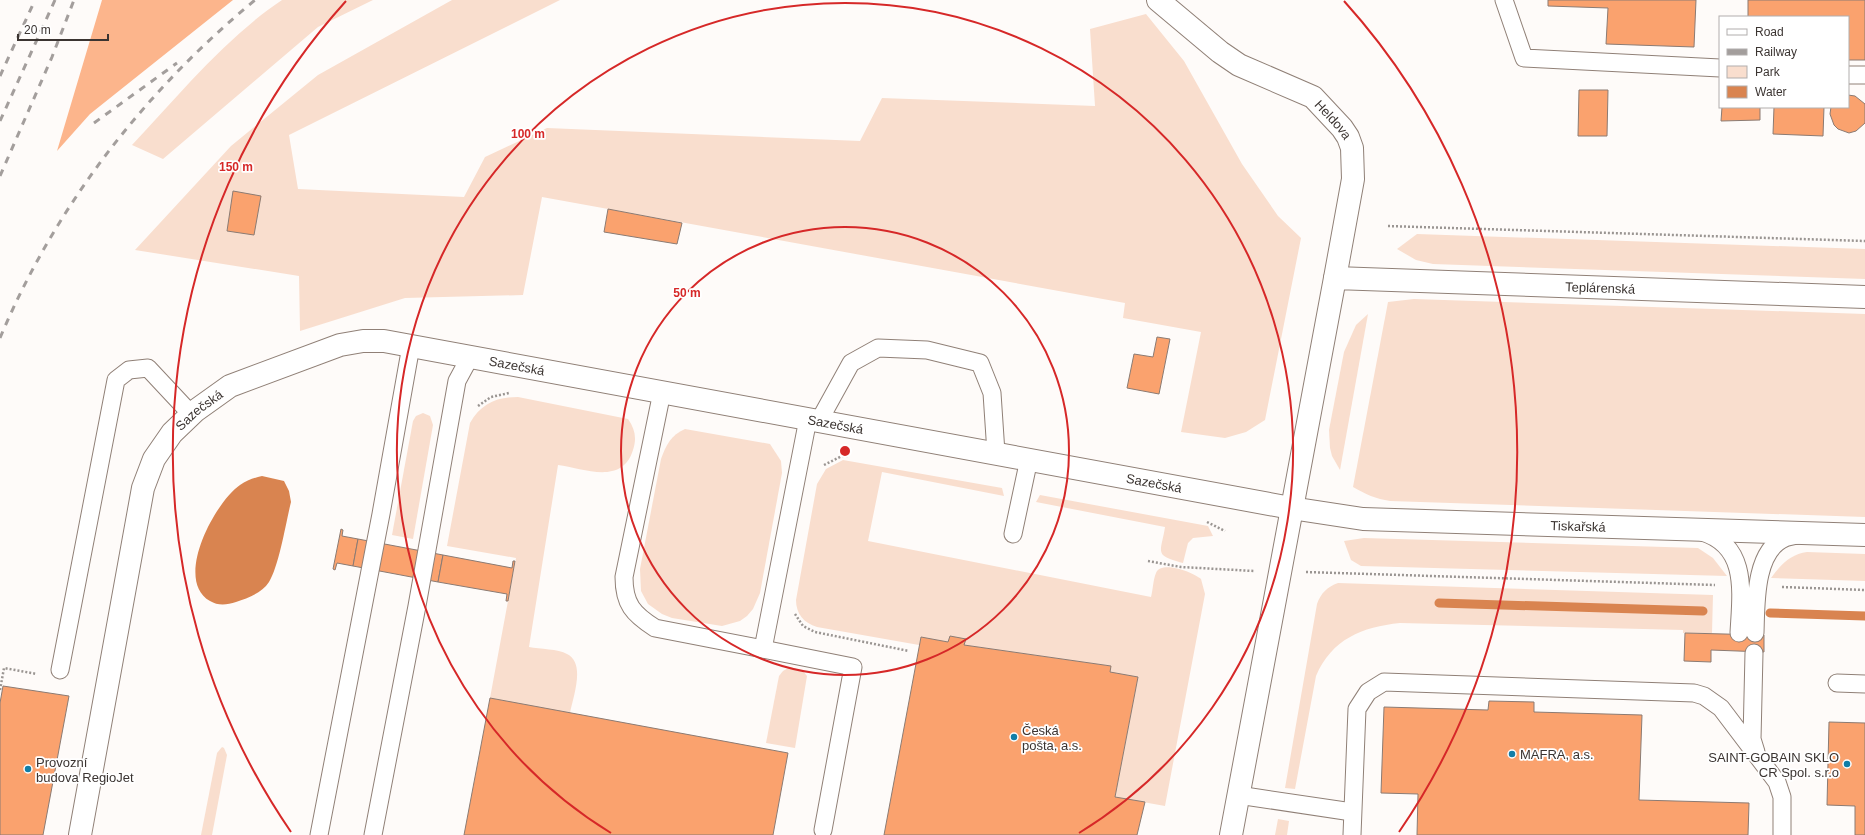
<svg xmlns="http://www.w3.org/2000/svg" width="1865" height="835" font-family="Arial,sans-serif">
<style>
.green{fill:#f9dece}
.forest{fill:#fcb58c}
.water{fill:#d98450}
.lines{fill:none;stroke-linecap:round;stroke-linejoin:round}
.stream{stroke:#d98450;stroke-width:9}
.building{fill:#faa26e;stroke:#8b7b73}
.lane-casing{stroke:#908077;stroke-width:19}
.street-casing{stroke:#908077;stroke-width:24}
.secondary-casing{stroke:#908077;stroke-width:24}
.path{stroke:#9a9592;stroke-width:2.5;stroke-dasharray:2 2;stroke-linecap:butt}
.lane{stroke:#fff;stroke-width:17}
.street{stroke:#fff;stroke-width:22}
.secondary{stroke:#fff;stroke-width:22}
.rail{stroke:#a39e9c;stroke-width:3;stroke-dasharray:7 7;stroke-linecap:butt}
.ring{fill:none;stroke:#d62828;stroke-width:2}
.poi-dot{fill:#117ea7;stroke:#fff;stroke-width:1.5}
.labels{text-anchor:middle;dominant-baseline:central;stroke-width:3.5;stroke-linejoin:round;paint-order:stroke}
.street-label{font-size:13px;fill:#3b3431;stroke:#fff}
.poi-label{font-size:13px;fill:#3b3431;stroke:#fff;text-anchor:start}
.centre{fill:#d62828;stroke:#fff;stroke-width:2}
.ring-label{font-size:12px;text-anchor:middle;font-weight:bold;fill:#d62828;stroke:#fff;stroke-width:3.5;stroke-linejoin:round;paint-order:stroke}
</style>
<rect width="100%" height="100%" fill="#fefbf9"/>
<g class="green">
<path d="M282,0H373L318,27L163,159L132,145C179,95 225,38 282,0Z"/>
<path d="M452,0H560L289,135L298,189L464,197L485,157L547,128L860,141L882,98L1095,106L1090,29L1146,14L1184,61L1242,164L1278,216L1301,238L1265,420L1246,432L1225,438L1181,432L1201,332L1123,318L1125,303L542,197L523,295L405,298L300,331L299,276L135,250L231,146L318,75Z"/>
<path d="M1417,234L1865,249V279L1433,264L1416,260L1397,249Z"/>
<path d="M1414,299L1865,314V517L1390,501C1376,499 1365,494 1353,487L1388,302Z"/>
<path d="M1368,314L1340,470L1332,456L1330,448L1329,430L1344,352L1356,325Z"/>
<path d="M518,397L628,419C635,429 637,438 633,450C622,486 583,468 558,465L529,647C540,649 558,649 567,654C586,663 573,697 570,713L490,698L516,558L447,546L470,423C481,404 496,397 518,397Z"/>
<path d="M423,413L430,416L433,425L413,539L392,535L413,421L416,416Z"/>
<path d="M685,429L770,444L781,461L782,473L760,593L753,609L747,616L740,621L722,626L672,618L662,614L648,604L641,591L640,569L661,459C666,445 671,435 685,429Z"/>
<path d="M843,460L1002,488L1004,496L882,472L868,541L1151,597C1153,590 1153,580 1156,573C1161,560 1193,572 1201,579L1205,594L1165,806L1115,797L1138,678L1110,672L1111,666L964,645L965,639L950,636L948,642L921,637L919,645L817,627C804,623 796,614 796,600L817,484L826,469Z"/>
<path d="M1040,495L1208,526L1213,536L1193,538L1188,543L1183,563C1153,555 1161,553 1165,527L1036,502Z"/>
<path d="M1364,538L1698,548L1713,558L1727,576L1361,566L1351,560L1344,541Z"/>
<path d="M1807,552L1865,554V581L1771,578C1780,565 1791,554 1807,552Z"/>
<path d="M1338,583L1713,595L1712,633H1683V630L1400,623C1362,627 1332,639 1316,676L1295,789L1285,788L1317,604C1321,593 1327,587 1338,583Z"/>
<path d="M790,667L803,671L807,676L795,748L766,743L779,676L783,671Z"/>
<path d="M222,747L224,748L227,755L212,835H201L217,753Z"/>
<path d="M1278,819L1289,821L1287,835H1275Z"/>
</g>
<path class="forest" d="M102,0H233L90,114L57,151Z"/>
<path class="water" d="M262,476L284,481L289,491L291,502C286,522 279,566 269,582C262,593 248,598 236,602C227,605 218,606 210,601C173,580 215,502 240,485C247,480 254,478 262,476Z"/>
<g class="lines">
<g class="stream">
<path d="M1439,603L1703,611"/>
<path d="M1770,613L1865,616"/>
</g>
</g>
<g class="building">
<path d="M1548,0H1696L1694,47L1606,44L1608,8L1548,6Z"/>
<path d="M1748,0H1865V60H1848V17H1748Z"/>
<path d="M1579,90H1608L1607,136H1578Z"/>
<path d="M1848,95L1855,96L1865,104V123L1856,131L1849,133L1838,129L1834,125L1830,114L1831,107H1848Z"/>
<path d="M1722,107H1760V120L1721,121Z"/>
<path d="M1774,107H1824L1823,136L1773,134Z"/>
<path d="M233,191L261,196L254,235L227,231Z"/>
<path d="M608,209L682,223L677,244L604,232Z"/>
<path d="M1157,337L1170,339L1159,394L1127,388L1134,354L1153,357Z"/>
<path d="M341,529L343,530L342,536L358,539L353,566L337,563L335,570L333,569Z"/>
<path d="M358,539L443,555L438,582L353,566Z"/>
<path d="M443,555L512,568L513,561H515L508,601H506L507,594L438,582Z"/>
<path d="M1685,633L1764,635V652L1711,650V662L1684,661Z"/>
<path d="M950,636L966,639L964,645L1111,666L1110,672L1138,677L1115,797L1145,802L1137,835H884L921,637L948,642Z"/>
<path d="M3,686L69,696L43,835H0V703Z"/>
<path d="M490,698L788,753L773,835H464Z"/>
<path d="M1489,701L1534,702V712L1642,715L1639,800L1749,803L1748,835H1417L1418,794L1381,793L1384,707L1488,710Z"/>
<path d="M1829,722L1865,723V835H1855V806L1827,805Z"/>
</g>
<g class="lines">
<defs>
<g id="lane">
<path d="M1504,0L1524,58L1720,68"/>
<path d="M1848,75H1865"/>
<path d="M662,392L624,577C624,604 633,614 655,628L763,649L808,419"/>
<path d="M819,421L851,363L878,348L927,350L980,363L992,393L996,453"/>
<path d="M1702,532C1749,546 1741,594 1739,633"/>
<path d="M1013,534L1029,459"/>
<path d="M1755,633C1756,605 1754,551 1785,538C1789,536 1793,536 1797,535"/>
<path d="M763,649L853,667L823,830"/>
<path d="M1754,653L1752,739L1756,752"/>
<path d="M60,670L116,380L129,370L148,368L191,414"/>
<path d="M1837,683L1865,684"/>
<path d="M1238,795L1352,812"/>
<path d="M319,835L381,514L411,346"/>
<path d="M373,835L417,606L457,381L470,357"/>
<path d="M1352,835L1357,709L1368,692L1384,682L1694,693L1704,696L1721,708L1777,782L1782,797V835"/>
</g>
<g id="street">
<path id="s1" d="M1158,0L1220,52L1239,65L1313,97L1342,128L1348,137L1352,148L1353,179L1335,278"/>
<path id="s2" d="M80,835L143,488L154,459L172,433L195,411L230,386L340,345L363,341H384L1291,508"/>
</g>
<g id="secondary">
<path id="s3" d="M1291,508L1363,519L1865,535"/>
<path id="s4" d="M1231,835L1335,278L1865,297"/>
</g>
</defs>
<use href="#lane" class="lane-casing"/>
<use href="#street" class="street-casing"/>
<use href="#secondary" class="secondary-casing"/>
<g class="path">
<path d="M1388,226L1865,241"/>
<path d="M478,406L491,397L509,393"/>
<path d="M824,465L842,456H849"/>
<path d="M1207,522L1225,531"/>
<path d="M1148,561L1181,567L1254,571"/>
<path d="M1306,572L1715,585"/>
<path d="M1782,587L1865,590"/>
<path d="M795,614L803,626L815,632L909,651"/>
<path d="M0,690L4,668L37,674"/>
</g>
<use href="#lane" class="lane"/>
<use href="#street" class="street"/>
<use href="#secondary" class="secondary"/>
<g class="rail">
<path d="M0,76L35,0"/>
<path d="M0,121L55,0"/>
<path d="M94,123L177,63"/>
<path d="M0,176L52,57L74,0"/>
<path d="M0,338C56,205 144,92 255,0"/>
</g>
</g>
<g class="ring">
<circle cx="845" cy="451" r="224"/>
<path d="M611 833A448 448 0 1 1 1079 833"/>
<path d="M291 832A672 672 0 0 1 346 1M1344 1A672 672 0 0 1 1399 832"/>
</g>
<g class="poi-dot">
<circle cx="1014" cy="737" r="4"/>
<circle cx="1512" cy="754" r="4"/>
<circle cx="1847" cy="764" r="4"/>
<circle cx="28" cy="769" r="4"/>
</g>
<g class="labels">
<g class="street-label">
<text stroke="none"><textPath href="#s1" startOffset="215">Heldova</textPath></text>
<text stroke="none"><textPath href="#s4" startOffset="832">Teplárenská</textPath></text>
<text stroke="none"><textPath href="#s2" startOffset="787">Sazečská</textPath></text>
<text stroke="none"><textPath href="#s2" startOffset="451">Sazečská</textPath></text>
<text stroke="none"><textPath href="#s2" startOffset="1111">Sazečská</textPath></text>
<text stroke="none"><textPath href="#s2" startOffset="1435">Sazečská</textPath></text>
<text stroke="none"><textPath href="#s3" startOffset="288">Tiskařská</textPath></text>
</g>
<g class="poi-label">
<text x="1022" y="730">Česká<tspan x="1022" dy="15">pošta, a.s.</tspan></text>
<text x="1520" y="754">MAFRA, a.s.</text>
<text x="1839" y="757" text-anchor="end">SAINT-GOBAIN SKLO<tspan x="1839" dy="15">CR Spol. s.r.o</tspan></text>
<text x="36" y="762">Provozní<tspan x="36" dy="15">budova RegioJet</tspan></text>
</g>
</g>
<circle cx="845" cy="451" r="6" class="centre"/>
<g class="ring-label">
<text x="528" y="138">100 m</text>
<text x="236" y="171">150 m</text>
<text x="687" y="297">50 m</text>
</g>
<rect x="1719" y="16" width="130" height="92" fill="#ffffff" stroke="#b1aead"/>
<rect x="1727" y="29" width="20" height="6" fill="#ffffff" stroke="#b1aead"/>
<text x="1755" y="36" font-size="12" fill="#3b3431">Road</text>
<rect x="1727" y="49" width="20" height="6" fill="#a39e9c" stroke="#b1aead"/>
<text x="1755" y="56" font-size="12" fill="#3b3431">Railway</text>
<rect x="1727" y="66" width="20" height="12" fill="#f9dece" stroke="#b1aead"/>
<text x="1755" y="76" font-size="12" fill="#3b3431">Park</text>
<rect x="1727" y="86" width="20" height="12" fill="#d98450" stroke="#b1aead"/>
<text x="1755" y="96" font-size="12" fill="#3b3431">Water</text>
<path d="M18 34v6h90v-6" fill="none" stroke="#3b3431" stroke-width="2"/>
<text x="24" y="34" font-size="12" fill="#3b3431" stroke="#ffffff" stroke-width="3" paint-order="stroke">20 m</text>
</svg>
